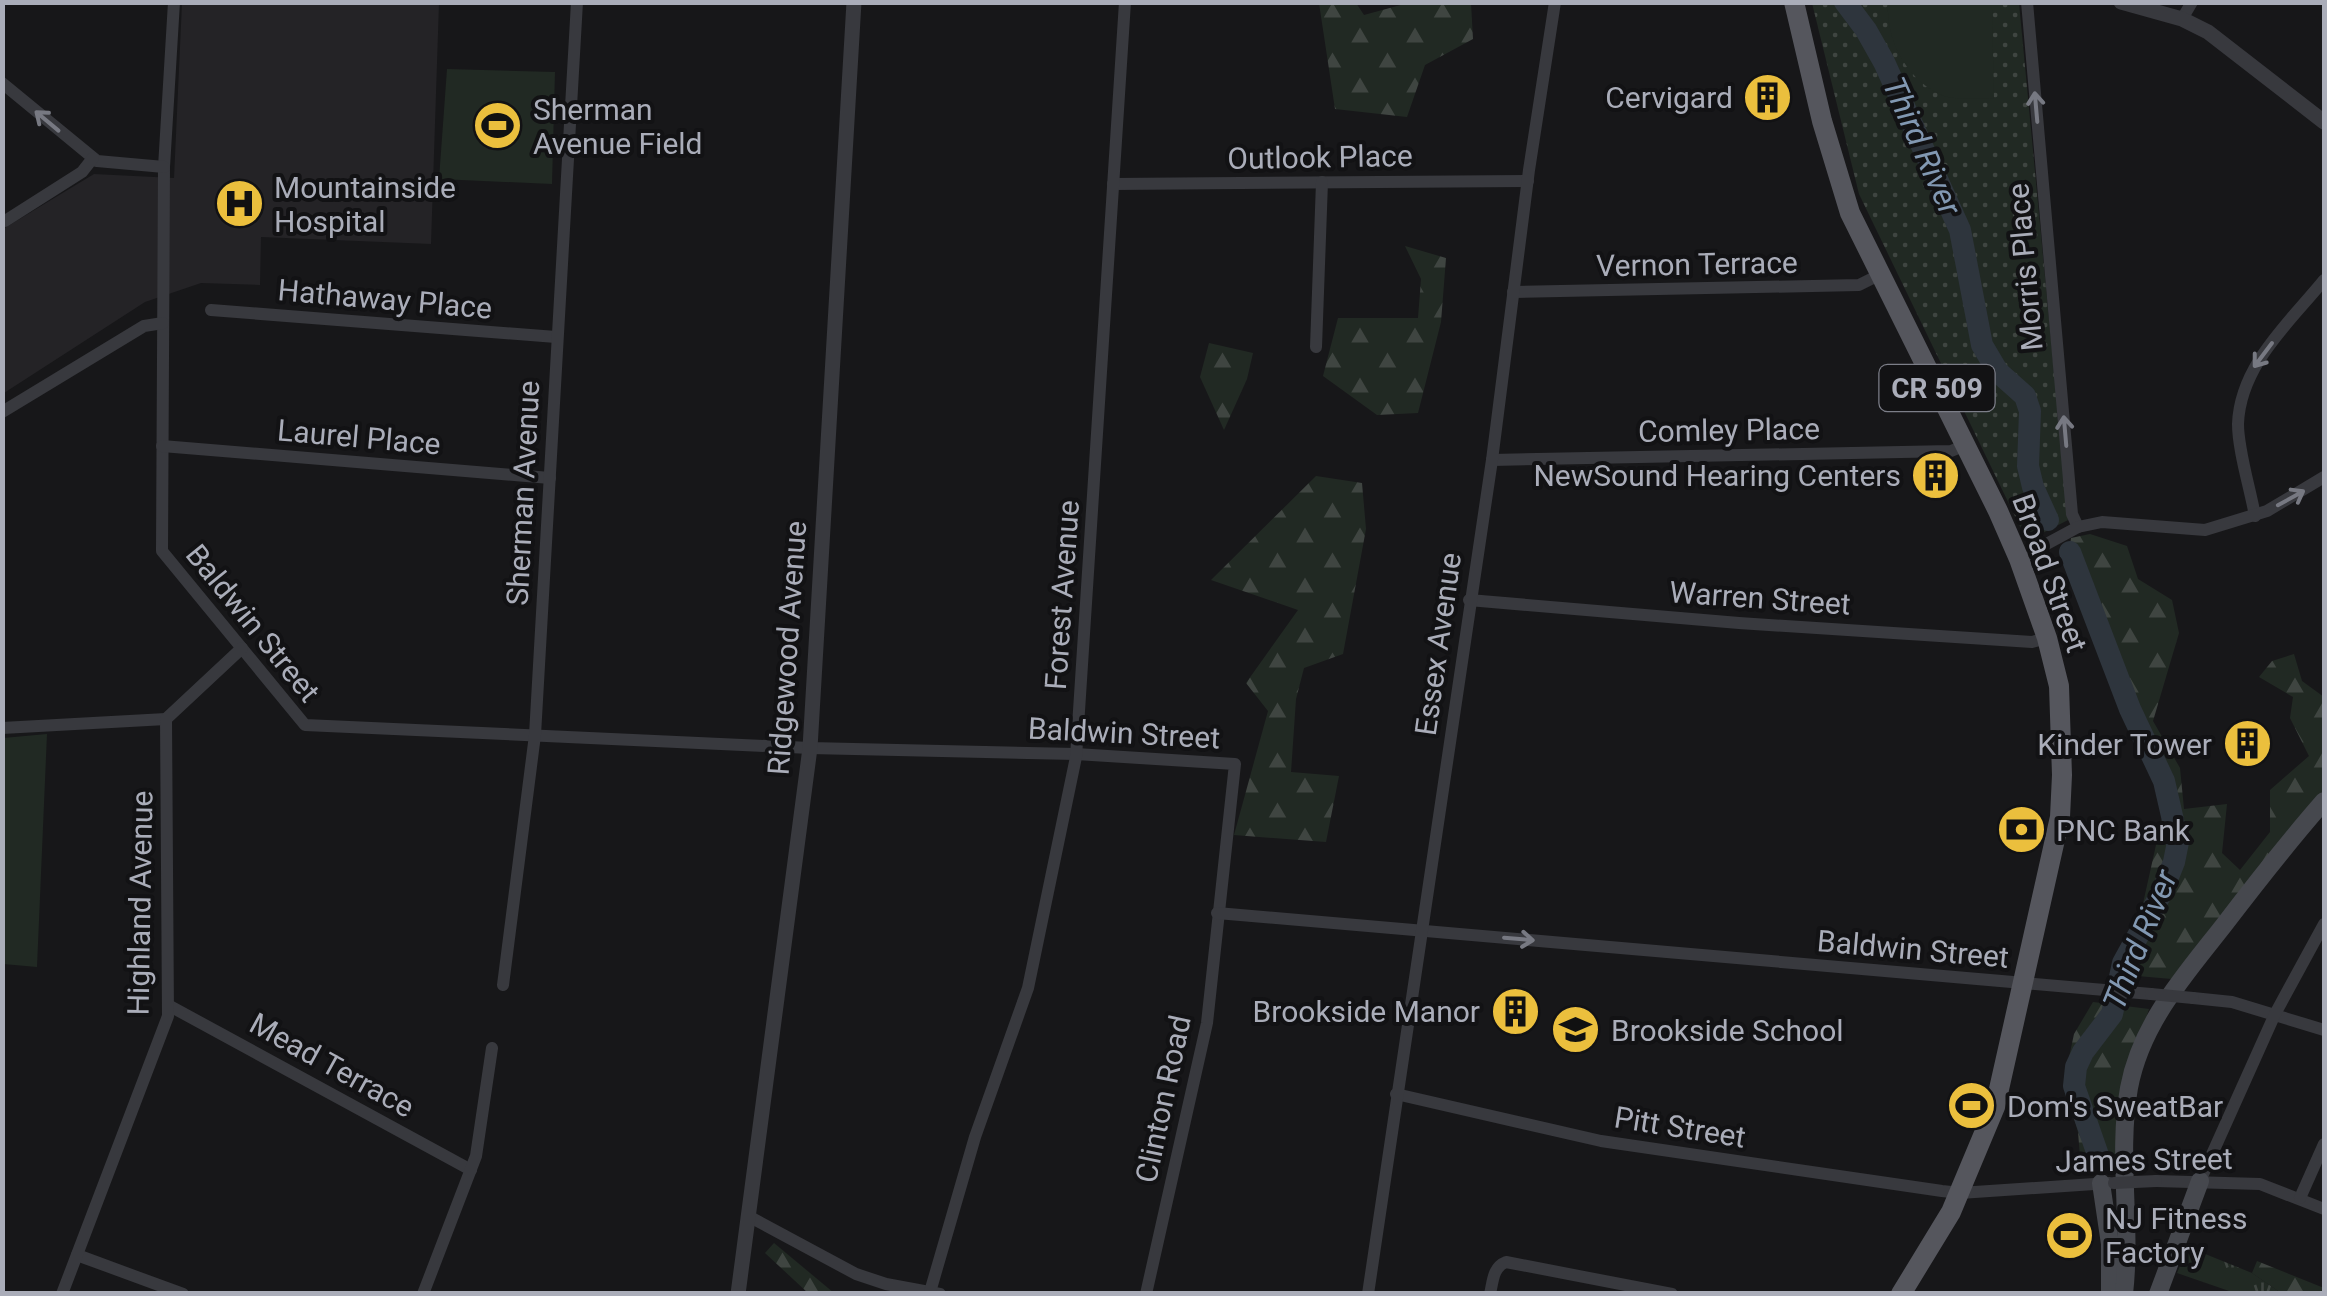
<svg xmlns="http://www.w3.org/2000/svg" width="2327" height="1296" font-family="Roboto,sans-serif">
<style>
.built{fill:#242326}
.grass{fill:url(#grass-tufts)}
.forest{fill:url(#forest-firs)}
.park{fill:url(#park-dots)}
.pitch{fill:#212923}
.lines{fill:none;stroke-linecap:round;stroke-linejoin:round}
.river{stroke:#2e353d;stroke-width:22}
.minor{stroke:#38393e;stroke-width:12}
.tertiary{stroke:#38393e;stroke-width:15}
.secondary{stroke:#46484e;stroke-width:18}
.primary{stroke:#55565d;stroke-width:20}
.minor-bridge{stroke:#38393e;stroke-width:12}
.oneway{stroke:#777982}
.labels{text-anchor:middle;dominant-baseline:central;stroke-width:8;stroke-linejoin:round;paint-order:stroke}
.shield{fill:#121214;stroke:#7c7e88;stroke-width:2.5}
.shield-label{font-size:28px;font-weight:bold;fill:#aaadb9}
.poi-label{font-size:30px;fill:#aaadb9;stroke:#121214;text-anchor:start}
.street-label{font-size:30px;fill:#aaadb9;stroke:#121214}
.water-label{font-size:32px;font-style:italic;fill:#8298b2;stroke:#121214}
</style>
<defs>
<pattern id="grass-tufts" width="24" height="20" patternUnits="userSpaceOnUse" patternTransform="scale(2.5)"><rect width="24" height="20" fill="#212923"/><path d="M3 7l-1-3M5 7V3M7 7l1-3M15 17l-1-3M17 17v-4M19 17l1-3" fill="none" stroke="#3f4541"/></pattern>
<pattern id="forest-firs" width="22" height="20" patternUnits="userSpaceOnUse" patternTransform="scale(2.5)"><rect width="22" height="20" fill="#212923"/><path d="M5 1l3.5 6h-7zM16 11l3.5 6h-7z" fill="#3f4541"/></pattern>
<pattern id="park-dots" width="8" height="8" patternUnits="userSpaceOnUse" patternTransform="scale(2.5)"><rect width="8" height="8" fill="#212923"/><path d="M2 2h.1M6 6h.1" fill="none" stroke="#3f4541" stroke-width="1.8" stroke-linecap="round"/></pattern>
</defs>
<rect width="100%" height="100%" fill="#171719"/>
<path class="built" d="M182,3H439L431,244L261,237L260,285L201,283L145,302L4,393L3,229L94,174L174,178Z"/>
<path class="grass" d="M2188,1247L2252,1273L2281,1293H2235L2177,1273Z"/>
<g class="forest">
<path d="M1319,3H1356L1364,15L1408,3H1471L1473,39L1425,65L1407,117L1335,109Z"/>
<path d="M1405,246L1446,258L1441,322L1418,413L1377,415L1323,376L1338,318H1418L1421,279Z"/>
<path d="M1209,343L1253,353L1247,379L1224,430L1200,377Z"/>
<path d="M1316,476L1362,483L1366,529L1343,654L1304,668L1296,699L1291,772L1339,776L1326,842L1234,835L1268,711L1246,683L1298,610L1211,580Z"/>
<path d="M2090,534L2127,546L2138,579L2172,600L2179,633L2153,721L2180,768L2184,809L2227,804L2222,853L2240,870L2270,832V790L2309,756L2290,718L2293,697L2259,677L2272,661L2294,654L2302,681L2324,697V790L2172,979L2115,974L2142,908L2164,809L2068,563L2071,538Z"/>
<path d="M2093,1002L2149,1009L2125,1082L2119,1166L2081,1169L2078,1132L2064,1081L2074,1034Z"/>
<path d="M774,1243L834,1293H808L765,1253Z"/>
<path d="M2257,1261L2324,1288V1293H2281L2252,1273Z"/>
</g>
<path class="park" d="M1812,3H2019L2068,520L2027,541L1859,194Z"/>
<g class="pitch">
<path d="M1888,3H1987L1992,9L1994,99C1978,98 1953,101 1939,94C1905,77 1886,39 1888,3Z"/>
<path d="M447,69L555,72L552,184L439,179Z"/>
<path d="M47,734L37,967L3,964V738Z"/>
</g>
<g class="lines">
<g class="river">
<path d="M1845,2L1866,30L1884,62L1960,230L1982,345L1998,372L2025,396L2030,411L2028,466L2033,487L2048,520"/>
<path d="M2070,552L2130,709L2164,781L2178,842L2174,862L2162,892L2123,963L2112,1014L2083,1052L2076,1067L2074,1086L2098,1155"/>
</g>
<g class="minor">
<path d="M174,2L164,167L162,551L305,725L810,748L1076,754L1235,764L1207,1023L1146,1294"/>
<path d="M2027,2L2072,514L2078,527"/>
<path d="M2182,19L2192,2"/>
<path d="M2,83L97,161L164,167"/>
<path d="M1113,184L1528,181"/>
<path d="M5,221L82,172L93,158"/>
<path d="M1513,292L1859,285L1879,275"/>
<path d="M211,310L556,337"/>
<path d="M1316,347L1322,182"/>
<path d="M2,412L144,326L163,323"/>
<path d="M162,446L550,478"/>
<path d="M1492,460L1951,451L1966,445"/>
<path d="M2255,516C2250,488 2238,450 2238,424C2240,365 2290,322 2324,280"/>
<path d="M2019,559L2078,527L2102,522L2205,530L2267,511L2324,477"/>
<path d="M1469,600L1739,623L2032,642L2047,638"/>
<path d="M2,728L166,719"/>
<path d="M1217,913L2151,994"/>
<path d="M503,985L535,735L577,2"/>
<path d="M2193,998L2232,1002L2324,1030"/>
<path d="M168,1005L471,1170"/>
<path d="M1396,1094L1601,1141L1942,1191L1960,1193L2109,1183"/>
<path d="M2156,1181L2260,1184L2324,1209"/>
<path d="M2200,1181L2275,1014L2324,924"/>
<path d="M2300,1198L2324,1144"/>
<path d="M750,1217L856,1274L886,1284L940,1294"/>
<path d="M77,1255L183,1294"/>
<path d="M930,1292L975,1137L1028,988L1076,757L1125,2"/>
<path d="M62,1294L168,1016L166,719L242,648"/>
<path d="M423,1294L476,1156L492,1048"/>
<path d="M1368,1294L1492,460L1529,170L1555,2"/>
<path d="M1490,1294C1493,1281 1493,1267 1506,1262L1672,1294"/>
</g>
<g class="tertiary">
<path d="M2121,2L2182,19L2208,32L2324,122"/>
<path d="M738,1294L810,748L854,2"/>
</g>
<g class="secondary">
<path d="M2101,1183L2110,1244V1294"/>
<path d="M2124,1294C2132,1225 2117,1155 2129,1088C2141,1023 2185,975 2224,925C2256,883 2289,841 2324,801"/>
<path d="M2158,1294L2200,1181"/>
</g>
<path class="primary" d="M1794,2L1822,121L1850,213L1998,511L2019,559L2047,638L2059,686L2062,775L2060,817L1995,1107L1951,1212L1901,1294"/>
<g class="minor-bridge">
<path d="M2151,994L2193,998"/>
<path d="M2114,1183L2156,1181"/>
</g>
</g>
<defs><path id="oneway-shaft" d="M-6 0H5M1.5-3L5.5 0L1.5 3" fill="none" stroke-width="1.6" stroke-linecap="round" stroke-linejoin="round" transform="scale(2.5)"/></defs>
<g class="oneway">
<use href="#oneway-shaft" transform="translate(2036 107) rotate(-95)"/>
<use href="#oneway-shaft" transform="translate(47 121) rotate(-140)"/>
<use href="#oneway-shaft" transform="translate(2263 355) rotate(127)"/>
<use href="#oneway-shaft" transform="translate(2065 431) rotate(-95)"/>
<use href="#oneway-shaft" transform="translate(2291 498) rotate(-29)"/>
<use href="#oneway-shaft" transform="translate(1519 939) rotate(5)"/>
</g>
<defs>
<symbol id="building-disc" viewBox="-11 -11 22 22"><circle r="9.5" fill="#ebbf3d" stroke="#121214"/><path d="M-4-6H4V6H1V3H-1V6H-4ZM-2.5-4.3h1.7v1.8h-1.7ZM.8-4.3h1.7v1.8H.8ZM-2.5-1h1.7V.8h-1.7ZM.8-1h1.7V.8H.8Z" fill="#111"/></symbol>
<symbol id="stadium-disc" viewBox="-11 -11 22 22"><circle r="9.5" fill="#ebbf3d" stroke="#121214"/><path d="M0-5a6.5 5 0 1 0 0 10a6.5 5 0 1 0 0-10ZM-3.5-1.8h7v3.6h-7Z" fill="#111"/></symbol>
<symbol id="hospital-disc" viewBox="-11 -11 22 22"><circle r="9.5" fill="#ebbf3d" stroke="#121214"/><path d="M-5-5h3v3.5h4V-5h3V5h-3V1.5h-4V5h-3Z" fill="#111"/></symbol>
<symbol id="bank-disc" viewBox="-11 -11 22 22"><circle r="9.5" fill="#ebbf3d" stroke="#121214"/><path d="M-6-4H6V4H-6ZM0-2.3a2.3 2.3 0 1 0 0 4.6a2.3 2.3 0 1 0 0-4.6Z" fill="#111"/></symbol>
<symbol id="school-disc" viewBox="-11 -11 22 22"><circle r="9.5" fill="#ebbf3d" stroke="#121214"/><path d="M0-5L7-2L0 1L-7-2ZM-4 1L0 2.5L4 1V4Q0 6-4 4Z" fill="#111"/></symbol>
</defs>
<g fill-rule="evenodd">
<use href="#building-disc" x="1740" y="70" width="55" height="55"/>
<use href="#stadium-disc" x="470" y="98" width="55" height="55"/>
<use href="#hospital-disc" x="212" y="176" width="55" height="55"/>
<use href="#building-disc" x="1908" y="448" width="55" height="55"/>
<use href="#building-disc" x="2220" y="716" width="55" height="55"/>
<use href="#bank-disc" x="1994" y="802" width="55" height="55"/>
<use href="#building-disc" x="1488" y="984" width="55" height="55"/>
<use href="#school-disc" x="1548" y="1002" width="55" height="55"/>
<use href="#stadium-disc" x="1944" y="1078" width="55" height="55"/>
<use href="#stadium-disc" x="2042" y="1208" width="55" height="55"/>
</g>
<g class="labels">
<rect class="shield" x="1879.5" y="365" width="115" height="46" rx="8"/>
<g class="shield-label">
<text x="1937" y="388">CR 509</text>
</g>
<g class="poi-label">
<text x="1733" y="97" text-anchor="end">Cervigard</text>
<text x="533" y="109">Sherman<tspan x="533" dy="34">Avenue Field</tspan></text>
<text x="274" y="187">Mountainside<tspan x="274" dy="34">Hospital</tspan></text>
<text x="1901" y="475" text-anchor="end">NewSound Hearing Centers</text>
<text x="2212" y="744" text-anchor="end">Kinder Tower</text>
<text x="2056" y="830">PNC Bank</text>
<text x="1480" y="1011" text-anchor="end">Brookside Manor</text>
<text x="1611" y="1030">Brookside School</text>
<text x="2007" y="1106">Dom's SweatBar</text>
<text x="2105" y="1218">NJ Fitness<tspan x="2105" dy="34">Factory</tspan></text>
</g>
<g class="street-label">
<text transform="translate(1320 157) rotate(-1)">Outlook Place</text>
<text transform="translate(1697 264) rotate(-1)">Vernon Terrace</text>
<text transform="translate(2025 267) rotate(-95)">Morris Place</text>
<text transform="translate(385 299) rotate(5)">Hathaway Place</text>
<text transform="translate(1729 430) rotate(-1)">Comley Place</text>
<text transform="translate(359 437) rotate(5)">Laurel Place</text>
<text transform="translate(523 493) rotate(-87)">Sherman Avenue</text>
<text transform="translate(2050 573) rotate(70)">Broad Street</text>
<text transform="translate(1062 595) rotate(-86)">Forest Avenue</text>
<text transform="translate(1760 598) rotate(4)">Warren Street</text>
<text transform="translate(253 623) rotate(51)">Baldwin Street</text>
<text transform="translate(1438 644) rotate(-82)">Essex Avenue</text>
<text transform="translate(787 648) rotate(-86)">Ridgewood Avenue</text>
<text transform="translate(1124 733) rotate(3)">Baldwin Street</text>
<text transform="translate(140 903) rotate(-89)">Highland Avenue</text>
<text transform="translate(1913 949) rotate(5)">Baldwin Street</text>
<text transform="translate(332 1065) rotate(29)">Mead Terrace</text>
<text transform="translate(1163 1099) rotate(-78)">Clinton Road</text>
<text transform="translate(1680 1127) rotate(9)">Pitt Street</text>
<text transform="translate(2144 1160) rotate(-1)">James Street</text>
</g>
<g class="water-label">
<text transform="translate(1922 146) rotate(66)">Third River</text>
<text transform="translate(2140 940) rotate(-68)">Third River</text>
</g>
</g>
<rect width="2327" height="1296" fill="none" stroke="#aaadb9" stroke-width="10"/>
</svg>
